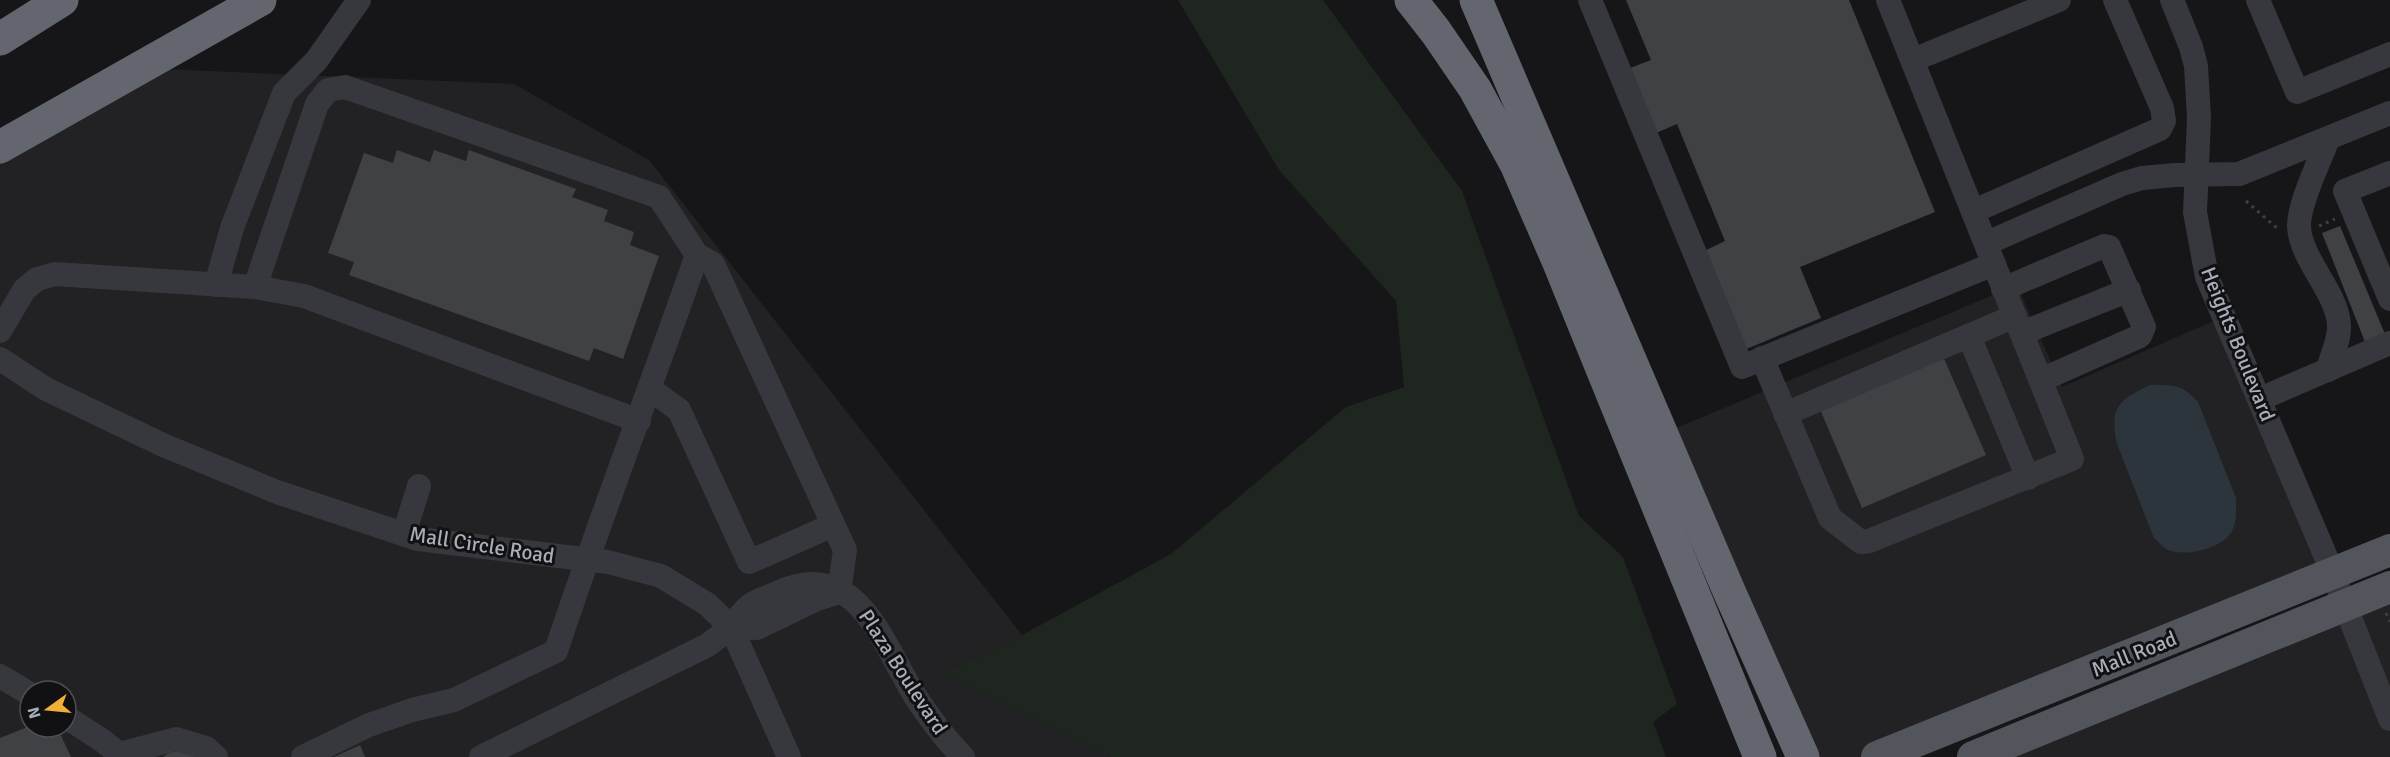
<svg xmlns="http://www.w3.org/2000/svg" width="2390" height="757" font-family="Signika,sans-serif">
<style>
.built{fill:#222225;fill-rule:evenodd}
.green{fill:#1e261f}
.water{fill:#2c353c}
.building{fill:#404145}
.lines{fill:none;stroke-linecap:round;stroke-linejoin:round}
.path{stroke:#3d3f44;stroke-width:3;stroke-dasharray:3 4.5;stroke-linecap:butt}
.minor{stroke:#37383d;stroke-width:24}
.major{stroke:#53555c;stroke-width:32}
.highway{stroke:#63666e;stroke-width:33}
.labels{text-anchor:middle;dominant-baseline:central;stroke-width:6;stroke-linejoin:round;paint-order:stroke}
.street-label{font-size:21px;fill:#a8adb8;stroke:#111113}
</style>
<rect width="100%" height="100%" fill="#161618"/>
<g class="built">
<path d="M139,68L514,84L649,160L1022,635L944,673L1110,757H0V147ZM30,691H66V727H30Z"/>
<path d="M2017,285L2062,387L2223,317L2332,574L1877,757H1803L1662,434Z"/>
<path d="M2390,587V757H1973Z"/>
</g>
<path class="green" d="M1178,0H1323L1462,191L1579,516L1623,557L1677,704L1653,722L1666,757H1110L943,673L1022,635L1171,554L1346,407L1404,387L1396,301L1279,170Z"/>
<path class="water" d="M2150,385C2174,385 2182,384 2198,402L2236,498C2236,509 2237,521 2232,531C2222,549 2186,557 2168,550C2163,548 2159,542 2154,538L2117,444C2109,407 2119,400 2150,385Z"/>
<g class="building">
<path d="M1626,0H1849L1935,212L1800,267L1821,318L1744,350L1704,251L1725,241L1677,124L1656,133L1630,68L1651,60Z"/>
<path d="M397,150L430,162L434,150L466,161L469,150L576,189L572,197L608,210L604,221L634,232L630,245L659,256L623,359L594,348L589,361L349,275L354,262L328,253L364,153L393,163Z"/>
<path d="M2340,226L2387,339L2367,347L2322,233Z"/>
<path d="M1942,354L1986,455L1862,508L1819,407Z"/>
<path d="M30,726L57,727L71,757H0V738Z"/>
<path d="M360,745L365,757H334Z"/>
<path d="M170,752H190L199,757H163Z"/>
</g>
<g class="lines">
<g class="path">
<path d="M2246,201L2278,229"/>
<path d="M2319,226L2335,219"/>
<path d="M2386,613L2390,622"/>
</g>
<g class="minor">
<path d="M1590,0L1742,367L1994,264"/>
<path d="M2172,0L2191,47L2196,66L2199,118L2195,212L2207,277L2326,557L2390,719"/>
<path d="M2258,0L2297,92L2390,54"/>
<path d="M1913,60L2059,0"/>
<path d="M2390,173L2345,191L2390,299"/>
<path d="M1974,211L2160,129L2164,121L2162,108L2115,0"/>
<path d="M1987,243L2122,184L2142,178L2175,175L2239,174L2390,113"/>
<path d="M697,255L713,264L845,550L839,592"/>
<path d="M216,285L232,228L284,93L316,61L359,0"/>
<path d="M255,287L317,104L328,90L345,87L659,197L697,255C651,387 600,518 556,651L454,700L412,710L369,725L303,757"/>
<path d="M2003,289L2104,246L2109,247L2144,327L2140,336L2041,380"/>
<path d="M0,331L24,290L37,279L55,274L255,287L304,296L639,421"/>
<path d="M2022,333L2129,290"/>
<path d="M1969,336L2028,478"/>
<path d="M1762,358L1830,518L1861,542L1869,541L2072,459L1888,0"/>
<path d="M0,359L46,389L163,445L277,492L418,539L608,562L661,576L707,604L731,627L789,757"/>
<path d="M2328,370C2331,357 2340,339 2339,325C2337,292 2301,260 2299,227C2298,205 2320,160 2328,139"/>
<path d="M650,389L679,410L749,562L833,525"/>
<path d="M2260,399L2390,343"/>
<path d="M1785,414L2015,316"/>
<path d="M404,534L419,486"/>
<path d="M731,627L757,628L817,599L839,592"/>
<path d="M0,676L30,694"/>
<path d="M66,717L103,741L119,754L176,739L206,748L216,757"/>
<path d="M481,757L708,645C715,639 723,634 730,628C736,622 741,613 748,607C755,601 768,597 777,593C857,556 882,643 915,696C929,717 945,739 963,757"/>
</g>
<g class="major">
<path d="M1877,757L2390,550"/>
<path d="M1973,757L2390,587"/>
</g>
<g class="highway">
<path d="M1411,0L1436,32L1475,89L1516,164L1559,263L1760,757"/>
<path d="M1476,0L1729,591L1803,757"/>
<path d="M0,39L62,0"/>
<path d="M0,147L260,0"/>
</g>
</g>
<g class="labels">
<g class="street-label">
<text transform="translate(2238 344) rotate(68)">Heights Boulevard</text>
<text transform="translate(482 545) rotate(9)">Mall Circle Road</text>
<text transform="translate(2134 654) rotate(-22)">Mall Road</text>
<text transform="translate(903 672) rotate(57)">Plaza Boulevard</text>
</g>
</g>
<g transform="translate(48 709) rotate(255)"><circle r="28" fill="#111113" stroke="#4d4f55" stroke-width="1.5"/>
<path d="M0-4.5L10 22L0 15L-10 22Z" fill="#f2b134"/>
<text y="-9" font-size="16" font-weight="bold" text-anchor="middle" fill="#a8adb8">N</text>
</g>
</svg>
